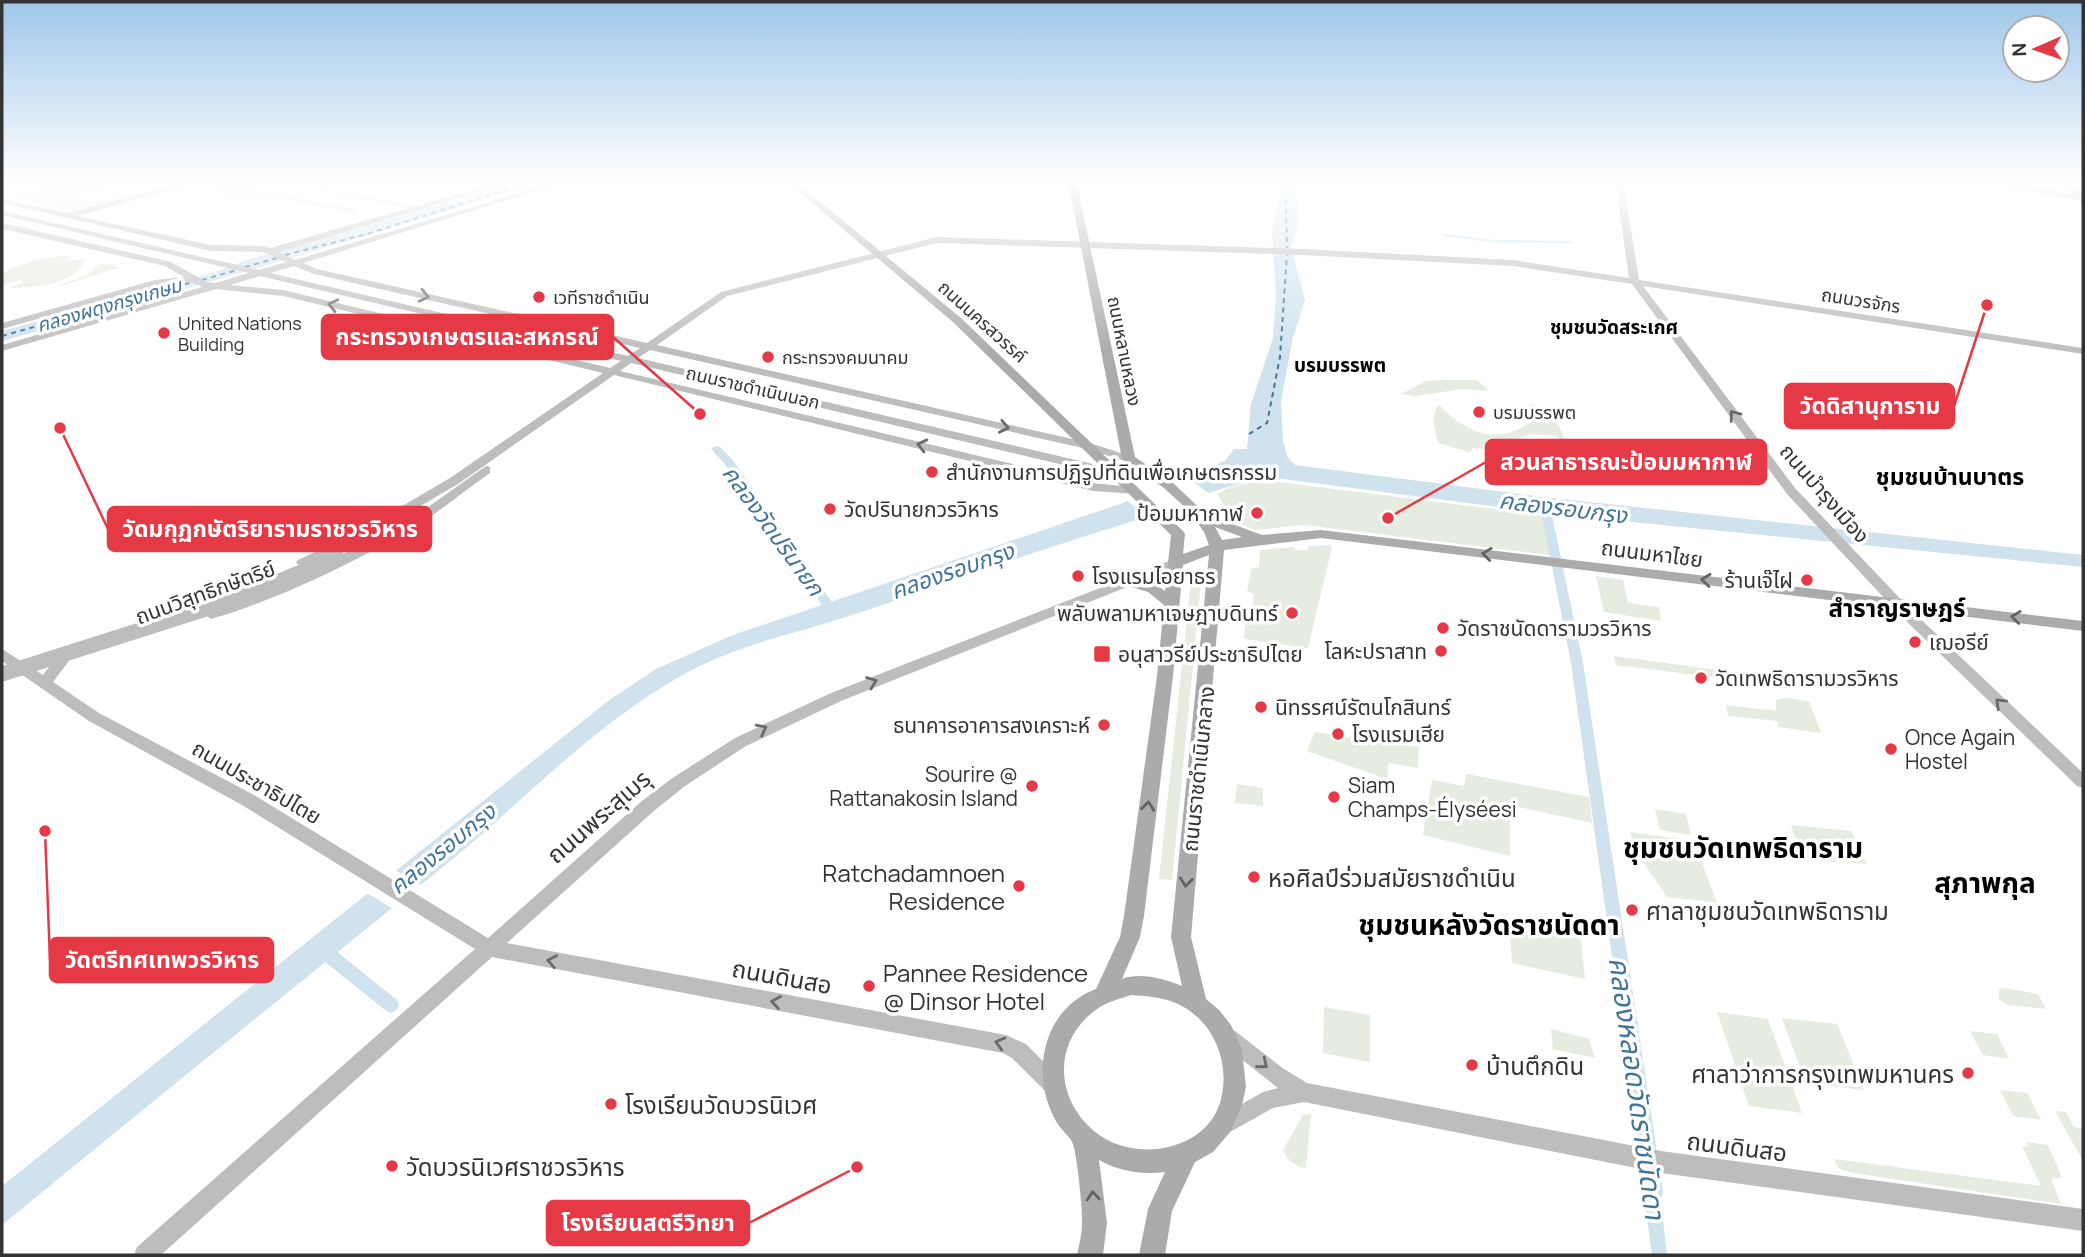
<svg xmlns="http://www.w3.org/2000/svg" width="2085" height="1257" font-family="Manrope,'Noto Sans Thai',sans-serif">
<style>
.green{fill:#e6ecdf}
.water{fill:#cfe2ee}
.pier{fill:#fff}
.lines{fill:none;stroke-linecap:round;stroke-linejoin:round}
.stream{stroke:#cfe2ee;stroke-width:2.5}
.canal{fill:#cfe2ee;fill-rule:evenodd}
.ferry{stroke:#3f7597;stroke-width:2;stroke-dasharray:5 4.5;stroke-linecap:butt}
.secondary{fill:#bdbdbd;fill-rule:evenodd}
.primary{fill:#ababab;fill-rule:evenodd}
.secondary-bridge-far1{stroke:#bdbdbd;stroke-width:11}
.secondary-bridge{stroke:#bdbdbd;stroke-width:15}
.oneway{stroke:#6a6a6a}
.oneway2{stroke:#636363}
.poi-dot{fill:#e63946;stroke:#fff;stroke-width:2.5}
.labels{text-anchor:middle;dominant-baseline:central;stroke-width:7;stroke-linejoin:round;paint-order:stroke}
.far-poi-label{font-size:18px;fill:#333;stroke:#fff;text-anchor:start}
.far-street-label{font-size:18px;fill:#333;stroke:#fff}
.far-water-label{font-size:19px;font-style:italic;fill:#3f7597;stroke:#fff}
.far-neighbourhood-label{font-size:19px;font-weight:bold;fill:#000;stroke:#fff}
.poi-label{font-size:21px;fill:#333;stroke:#fff;text-anchor:start}
.street-label{font-size:21px;fill:#333;stroke:#fff}
.neighbourhood-label{font-size:23px;font-weight:bold;fill:#000;stroke:#fff}
.water-label{font-size:23px;font-style:italic;fill:#3f7597;stroke:#fff}
.quarter-label{font-size:24px;font-weight:bold;fill:#000;stroke:#fff}
.near-street-label{font-size:24px;fill:#333;stroke:#fff}
.near-poi-label{font-size:24px;fill:#333;stroke:#fff;text-anchor:start}
.near-neighbourhood-label{font-size:28px;font-weight:bold;fill:#000;stroke:#fff}
.near-water-label{font-size:28px;font-style:italic;fill:#3f7597;stroke:#fff}
.leader{fill:none;stroke:#e63946;stroke-width:2.5}
.callout-dot{fill:#e63946;stroke:#fff;stroke-width:2.5}
.callout{fill:#e63946;stroke:#e63946;stroke-width:2.5}
.callout-label{font-size:23px;text-anchor:middle;font-weight:bold;fill:#fff}
</style>
<rect width="100%" height="100%" fill="#fff"/>
<g class="green">
<path d="M64,180H135L63,200L81,199L89,203L184,180L73,210L13,198Z"/>
<path d="M227,184L239,186L235,189L281,198C270,204 219,195 205,192Z"/>
<path d="M68,255L70,258L64,261L86,259C75,285 34,288 9,288L23,282V279L2,285V274C22,261 45,258 68,255Z"/>
<path d="M100,264H113L119,268L47,290L87,275Z"/>
<path d="M1438,380H1477L1489,391L1463,389L1415,396L1401,394L1426,381Z"/>
<path d="M1438,404C1464,431 1496,448 1532,421L1529,405L1532,404C1546,411 1565,426 1564,443L1556,450H1549L1558,442L1557,436L1532,434L1518,438L1526,453L1474,448L1469,452L1438,443L1433,419Z"/>
<path d="M1261,480L1543,515L1550,555L1304,525L1254,530L1234,521L1217,494L1230,487Z"/>
<path d="M1329,545L1332,547L1308,648L1244,639L1245,624L1251,622L1254,594L1247,591L1251,569L1259,567L1260,550L1294,547L1295,550H1308V546Z"/>
<path d="M1192,572L1202,573L1172,880L1159,879Z"/>
<path d="M1596,576L1623,580L1628,603L1659,607L1661,621L1604,612Z"/>
<path d="M1614,656L1718,670L1720,678L1616,665Z"/>
<path d="M1786,698L1809,701L1821,733L1779,727L1777,721L1728,716L1726,705L1776,711V700Z"/>
<path d="M1315,732L1419,747L1418,768L1388,763L1387,779L1307,751Z"/>
<path d="M1466,774L1589,797L1592,823L1510,805V856L1423,835L1432,780L1464,786Z"/>
<path d="M1237,784L1263,788V806L1235,803Z"/>
<path d="M1655,809L1686,814L1691,835L1660,830Z"/>
<path d="M1791,825L1851,831L1867,864L1802,860Z"/>
<path d="M1630,832L1694,841L1717,903L1667,897L1636,852Z"/>
<path d="M1509,917L1580,931L1585,979L1512,963Z"/>
<path d="M2003,988L2038,994L2046,1009L2007,1005L1999,999V989Z"/>
<path d="M1324,1007L1370,1015V1062L1323,1053Z"/>
<path d="M1717,1012L1768,1019L1802,1113L1749,1106Z"/>
<path d="M1782,1018L1837,1024L1864,1090L1806,1083Z"/>
<path d="M1551,1029L1589,1039L1595,1058L1553,1049Z"/>
<path d="M1970,1031L1997,1034L2009,1059L1983,1055Z"/>
<path d="M2000,1090L2027,1093L2041,1120L2013,1116Z"/>
<path d="M2055,1111L2066,1112L2074,1127L2083,1128V1161Z"/>
<path d="M1311,1114L1306,1168C1296,1168 1287,1159 1283,1150L1303,1115Z"/>
<path d="M2026,1142L2048,1145L2062,1177L2051,1179L2061,1204L1852,1173L1838,1168L1834,1159L2041,1186L2022,1146L2029,1147Z"/>
</g>
<g class="water">
<path d="M526,180H552C368,235 186,290 2,341V331L209,274L253,258Z"/>
<path d="M1275,180H1292L1297,196L1298,225L1291,247L1305,300L1293,337L1281,401L1283,441L1288,458L1295,465L1543,497L2083,555V567L1552,514L1283,479C1234,478 1190,501 1145,517C1116,527 1087,535 1058,545C986,568 915,595 843,618C789,635 728,648 679,677C593,726 524,800 449,862C300,983 150,1103 2,1225V1186L608,701L656,669L733,635L1120,504L1225,461L1234,449H1247L1251,404L1273,338L1276,296L1272,231L1279,199Z"/>
<path d="M1641,1173L1658,1177L1667,1255H1652Z"/>
</g>
<g class="pier">
<path d="M1185,475L1212,496L1150,519L1125,499Z"/>
<path d="M393,869L424,887L395,910L365,892Z"/>
</g>
<g class="lines">
<path class="stream" d="M1443,235L1492,241L1571,242"/>
<g class="canal">
<path d="M274,180H286L437,211L433,213L277,182Z"/>
<path d="M237,186L353,209L357,211L353,213L235,189V187Z"/>
<path d="M716,446L720,447L732,459L836,608L838,611L836,614H828L724,463L711,449Z"/>
<path d="M1545,503L1550,506L1583,663L1663,1192L1661,1199L1654,1201L1647,1199L1645,1192L1571,663L1540,506Z"/>
<path d="M320,941L326,943L397,1000L399,1005L397,1010L391,1013L385,1010L314,953L312,948L314,943Z"/>
</g>
<g class="ferry">
<path d="M1285,180L1287,248"/>
<path d="M285,255L367,234L536,180"/>
<path d="M245,267L277,258"/>
<path d="M202,280L237,270"/>
<path d="M2,336L193,282"/>
<path d="M1249,434L1267,423L1280,357L1287,254"/>
</g>
<g class="secondary">
<path d="M193,180H205L78,216L211,245L264,246L270,248L506,180H518L278,252L295,260L562,180H574L303,263L317,269L647,343L721,292L937,237L1302,249L1513,260L1629,278L1615,180H1623L1639,280L2083,348V354L1643,286L1795,488L1911,610L2083,773V788L2077,786L1901,616L1787,494L1632,284L1513,266L1302,255L937,243L727,296L657,345L1090,443L1133,457V461H1125L1087,449L650,350L638,358L1110,468L1116,472L1110,476L631,363L620,371L1093,483L1132,487L1138,491L1136,494L1093,491L614,375L458,484L371,535L303,567L296,563L298,560L363,529L450,478L603,373L283,296L216,289L2,351V345L202,287L192,282L159,285L2,329V323L155,280L184,277L165,266L2,229V223L171,262L207,282L215,283L249,273L2,215V211L259,270L286,262L263,252L211,251L2,203V199L67,213ZM294,266L314,274L640,348L628,356L270,273ZM260,276L621,361L610,368L283,290L230,285Z"/>
<path d="M1976,180H1992L2073,194L2062,180H2070L2083,195V202Z"/>
<path d="M486,466L490,467V473C470,487 450,503 430,517C370,556 280,599 211,619L204,614L206,611L285,581L362,545L421,512Z"/>
<path d="M1177,558L1184,562L1182,565L841,701L746,746L685,786L655,810L507,943L1006,1035L1026,1044L1059,1077L1062,1084L1059,1091L1052,1094L1045,1091L1012,1058L1003,1053L492,957L161,1255H134L137,1247L475,949L242,805L89,721L2,661V649L43,675L56,658H66L68,662L53,682L99,713L254,795L488,938L643,800L674,777L735,738L831,693Z"/>
<path d="M1228,1028L1235,1031L1284,1069L1307,1083L1661,1151L2083,1209V1231L1661,1173L1304,1102L1273,1108L1223,1136L1216,1133L1213,1126L1216,1119L1263,1092L1278,1088L1221,1043L1218,1037L1221,1031Z"/>
</g>
<path class="primary" d="M785,180H794L961,318L1183,531L1185,534L1183,554L1209,545L1204,532L1188,510L1164,488L1122,459L1068,180H1076L1135,457L1173,483L1206,514L1262,535L1321,530L2083,621V631L1321,538L1224,550L1191,937L1206,999L1219,1010L1231,1025L1242,1050L1246,1087L1242,1105L1231,1131L1213,1152L1195,1162L1172,1211L1165,1255H1139L1148,1209L1165,1172C1143,1175 1118,1171 1099,1160L1107,1223L1103,1255H1077C1079,1245 1082,1234 1082,1224C1083,1211 1077,1156 1073,1144C1070,1136 1061,1130 1057,1123C1029,1076 1042,1009 1096,989L1120,937L1124,916L1157,676L1164,605L1148,592L1122,584L1119,581L1127,576L1158,586L1165,591L1171,535L953,322ZM1215,527L1242,537L1222,540ZM1209,555L1171,937L1182,986C1164,979 1140,972 1122,979L1140,937L1144,916L1173,676L1183,565ZM1131,995C1145,996 1160,997 1173,1002C1213,1017 1232,1063 1220,1103C1204,1153 1131,1163 1094,1131C1054,1097 1053,1040 1097,1009C1106,1002 1120,999 1131,995Z"/>
<path class="secondary-bridge-far1" d="M272,582L338,554"/>
<path class="secondary-bridge" d="M2,674L209,608L276,580"/>
</g>
<defs><path id="oneway-chevron" d="M-2-3.5L2.5 0L-2 3.5" fill="none" stroke-width="1.6" stroke-linecap="round" stroke-linejoin="round" transform="scale(1.75)"/></defs>
<g class="oneway">
<use href="#oneway-chevron" transform="translate(424 296) rotate(13)"/>
<use href="#oneway-chevron" transform="translate(333 305) rotate(-167)"/>
<use href="#oneway-chevron" transform="translate(1734 415) rotate(-127)"/>
<use href="#oneway-chevron" transform="translate(1004 427) rotate(12)"/>
<use href="#oneway-chevron" transform="translate(922 445) rotate(-166)"/>
<use href="#oneway-chevron" transform="translate(872 682) rotate(-21)"/>
<use href="#oneway-chevron" transform="translate(2000 703) rotate(-136)"/>
<use href="#oneway-chevron" transform="translate(762 729) rotate(-27)"/>
<use href="#oneway-chevron" transform="translate(552 961) rotate(-169)"/>
<use href="#oneway-chevron" transform="translate(776 1002) rotate(-170)"/>
<use href="#oneway-chevron" transform="translate(1000 1043) rotate(-165)"/>
<use href="#oneway-chevron" transform="translate(1263 1064) rotate(39)"/>
</g>
<g class="oneway2">
<use href="#oneway-chevron" transform="translate(1487 554) rotate(-173)"/>
<use href="#oneway-chevron" transform="translate(1706 580) rotate(-174)"/>
<use href="#oneway-chevron" transform="translate(2016 617) rotate(-173)"/>
<use href="#oneway-chevron" transform="translate(1148 806) rotate(-83)"/>
<use href="#oneway-chevron" transform="translate(1186 882) rotate(96)"/>
<use href="#oneway-chevron" transform="translate(1093 1196) rotate(-94)"/>
</g>
<linearGradient id="sky" x2="0" y2="1"><stop stop-color="#9ec6ea"/><stop offset="0.51" stop-color="#fff"/><stop offset="1" stop-color="#fff" stop-opacity="0"/></linearGradient>
<rect width="2085" height="356" fill="url(#sky)"/>
<g class="poi-dot">
<circle cx="539" cy="297" r="7"/>
<circle cx="164" cy="333" r="7"/>
<circle cx="768" cy="357" r="7"/>
<circle cx="1479" cy="412" r="7"/>
<circle cx="932" cy="472" r="7"/>
<circle cx="830" cy="509" r="7"/>
<circle cx="1257" cy="513" r="7"/>
<circle cx="1078" cy="576" r="7"/>
<circle cx="1807" cy="580" r="7"/>
<circle cx="1292" cy="613" r="7"/>
<circle cx="1443" cy="628" r="7"/>
<circle cx="1915" cy="642" r="7"/>
<circle cx="1441" cy="651" r="7"/>
<rect x="1093" y="645" width="18" height="18" rx="3.5"/>
<circle cx="1701" cy="678" r="7"/>
<circle cx="1261" cy="707" r="7"/>
<circle cx="1104" cy="725" r="7"/>
<circle cx="1338" cy="734" r="7"/>
<circle cx="1891" cy="749" r="7"/>
<circle cx="1032" cy="786" r="7"/>
<circle cx="1334" cy="797" r="7"/>
<circle cx="1254" cy="877" r="7"/>
<circle cx="1019" cy="886" r="7"/>
<circle cx="1632" cy="910" r="7"/>
<circle cx="869" cy="986" r="7"/>
<circle cx="1472" cy="1065" r="7"/>
<circle cx="1968" cy="1073" r="7"/>
<circle cx="611" cy="1104" r="7"/>
<circle cx="392" cy="1166" r="7"/>
</g>
<g class="labels">
<g class="far-poi-label">
<text x="553" y="297">เวทีราชดำเนิน</text>
<text x="178" y="323">United Nations<tspan x="178" dy="21">Building</tspan></text>
<text x="782" y="357">กระทรวงคมนาคม</text>
<text x="1493" y="412">บรมบรรพต</text>
</g>
<g class="far-street-label">
<text transform="translate(1861 300) rotate(9)">ถนนวรจักร</text>
<text transform="translate(983 321) rotate(42)">ถนนนครสวรรค์</text>
<text transform="translate(1125 351) rotate(79)">ถนนหลานหลวง</text>
<text transform="translate(753 387) rotate(13)">ถนนราชดำเนินนอก</text>
</g>
<g class="far-water-label">
<text transform="translate(109 305) rotate(-16)">คลองผดุงกรุงเกษม</text>
</g>
<g class="far-neighbourhood-label">
<text x="1614" y="327">ชุมชนวัดสระเกศ</text>
<text x="1340" y="365">บรมบรรพต</text>
</g>
<g class="poi-label">
<text x="946" y="472">สำนักงานการปฏิรูปที่ดินเพื่อเกษตรกรรม</text>
<text x="844" y="509">วัดปรินายกวรวิหาร</text>
<text x="1243" y="513" text-anchor="end">ป้อมมหากาฬ</text>
<text x="1092" y="576">โรงแรมไอยาธร</text>
<text x="1793" y="580" text-anchor="end">ร้านเจ๊ไฝ</text>
<text x="1278" y="613" text-anchor="end">พลับพลามหาเจษฎาบดินทร์</text>
<text x="1457" y="628">วัดราชนัดดารามวรวิหาร</text>
<text x="1929" y="642">เฌอรีย์</text>
<text x="1427" y="651" text-anchor="end">โลหะปราสาท</text>
<text x="1118" y="654">อนุสาวรีย์ประชาธิปไตย</text>
<text x="1715" y="678">วัดเทพธิดารามวรวิหาร</text>
<text x="1275" y="707">นิทรรศน์รัตนโกสินทร์</text>
<text x="1090" y="725" text-anchor="end">ธนาคารอาคารสงเคราะห์</text>
<text x="1352" y="734">โรงแรมเฮีย</text>
<text x="1905" y="737">Once Again<tspan x="1905" dy="24">Hostel</tspan></text>
<text x="1018" y="774" text-anchor="end">Sourire @<tspan x="1018" dy="24">Rattanakosin Island</tspan></text>
<text x="1348" y="785">Siam<tspan x="1348" dy="24">Champs-Élyséesi</tspan></text>
</g>
<g class="street-label">
<text transform="translate(1825 493) rotate(49)">ถนนบำรุงเมือง</text>
<text transform="translate(1652 553) rotate(7)">ถนนมหาไชย</text>
<text transform="translate(205 592) rotate(-20)">ถนนวิสุทธิกษัตริย์</text>
<text transform="translate(1198 769) rotate(-84)">ถนนราชดำเนินกลาง</text>
<text transform="translate(257 782) rotate(30)">ถนนประชาธิปไตย</text>
</g>
<g class="neighbourhood-label">
<text x="1950" y="476">ชุมชนบ้านบาตร</text>
</g>
<g class="water-label">
<text transform="translate(1563 507) rotate(7)">คลองรอบกรุง</text>
<text transform="translate(774 530) rotate(54)">คลองวัดปรินายก</text>
<text transform="translate(952 570) rotate(-19)">คลองรอบกรุง</text>
<text transform="translate(442 848) rotate(-39)">คลองรอบกรุง</text>
</g>
<g class="quarter-label">
<text x="1897" y="607">สำราญราษฎร์</text>
</g>
<g class="near-street-label">
<text transform="translate(598 816) rotate(-41)">ถนนพระสุเมรุ</text>
<text transform="translate(782 976) rotate(10)">ถนนดินสอ</text>
<text transform="translate(1737 1146) rotate(7)">ถนนดินสอ</text>
</g>
<g class="near-poi-label">
<text x="1005" y="872" text-anchor="end">Ratchadamnoen<tspan x="1005" dy="28">Residence</tspan></text>
<text x="1268" y="877">หอศิลป์ร่วมสมัยราชดำเนิน</text>
<text x="1646" y="910">ศาลาชุมชนวัดเทพธิดาราม</text>
<text x="883" y="972">Pannee Residence<tspan x="883" dy="28">@ Dinsor Hotel</tspan></text>
<text x="1486" y="1065">บ้านตึกดิน</text>
<text x="1954" y="1073" text-anchor="end">ศาลาว่าการกรุงเทพมหานคร</text>
<text x="625" y="1104">โรงเรียนวัดบวรนิเวศ</text>
<text x="406" y="1166">วัดบวรนิเวศราชวรวิหาร</text>
</g>
<g class="near-neighbourhood-label">
<text x="1743" y="847">ชุมชนวัดเทพธิดาราม</text>
<text x="1985" y="882">สุภาพกุล</text>
<text x="1489" y="924">ชุมชนหลังวัดราชนัดดา</text>
</g>
<g class="near-water-label">
<text transform="translate(1638 1088) rotate(82)">คลองหลอดวัดราชนัดดา</text>
</g>
</g>
<path class="leader" d="M700 414L613 337M1987 305L1954 406M1388 518L1486 462M60 428L108 529M45 831L50 960M857 1167L749 1223"/>
<g class="callout-dot">
<circle cx="700" cy="414" r="7"/>
<circle cx="1987" cy="305" r="7"/>
<circle cx="1388" cy="518" r="7"/>
<circle cx="60" cy="428" r="7"/>
<circle cx="45" cy="831" r="7"/>
<circle cx="857" cy="1167" r="7"/>
</g>
<g class="callout">
<rect x="322" y="315" width="291" height="44" rx="7"/>
<rect x="1785" y="384" width="169" height="44" rx="7"/>
<rect x="1486" y="440" width="280" height="44" rx="7"/>
<rect x="108" y="507" width="323" height="44" rx="7"/>
<rect x="50" y="938" width="223" height="44" rx="7"/>
<rect x="547" y="1201" width="202" height="44" rx="7"/>
</g>
<g class="callout-label">
<text x="467" y="345">กระทรวงเกษตรและสหกรณ์</text>
<text x="1870" y="414">วัดดิสานุการาม</text>
<text x="1626" y="470">สวนสาธารณะป้อมมหากาฬ</text>
<text x="270" y="537">วัดมกุฏกษัตริยารามราชวรวิหาร</text>
<text x="162" y="968">วัดตรีทศเทพวรวิหาร</text>
<text x="648" y="1231">โรงเรียนสตรีวิทยา</text>
</g>
<rect width="2085" height="1257" fill="none" stroke="#333333" stroke-width="7"/>
<g transform="translate(2036 49) rotate(268)"><circle r="33" fill="#ffffff" stroke="#adadad" stroke-width="2"/>
<path d="M0-5L12 26L0 18L-12 26Z" fill="#e63946"/>
<text y="-10" font-size="19" font-weight="bold" text-anchor="middle" fill="#333333">N</text>
</g>
</svg>
